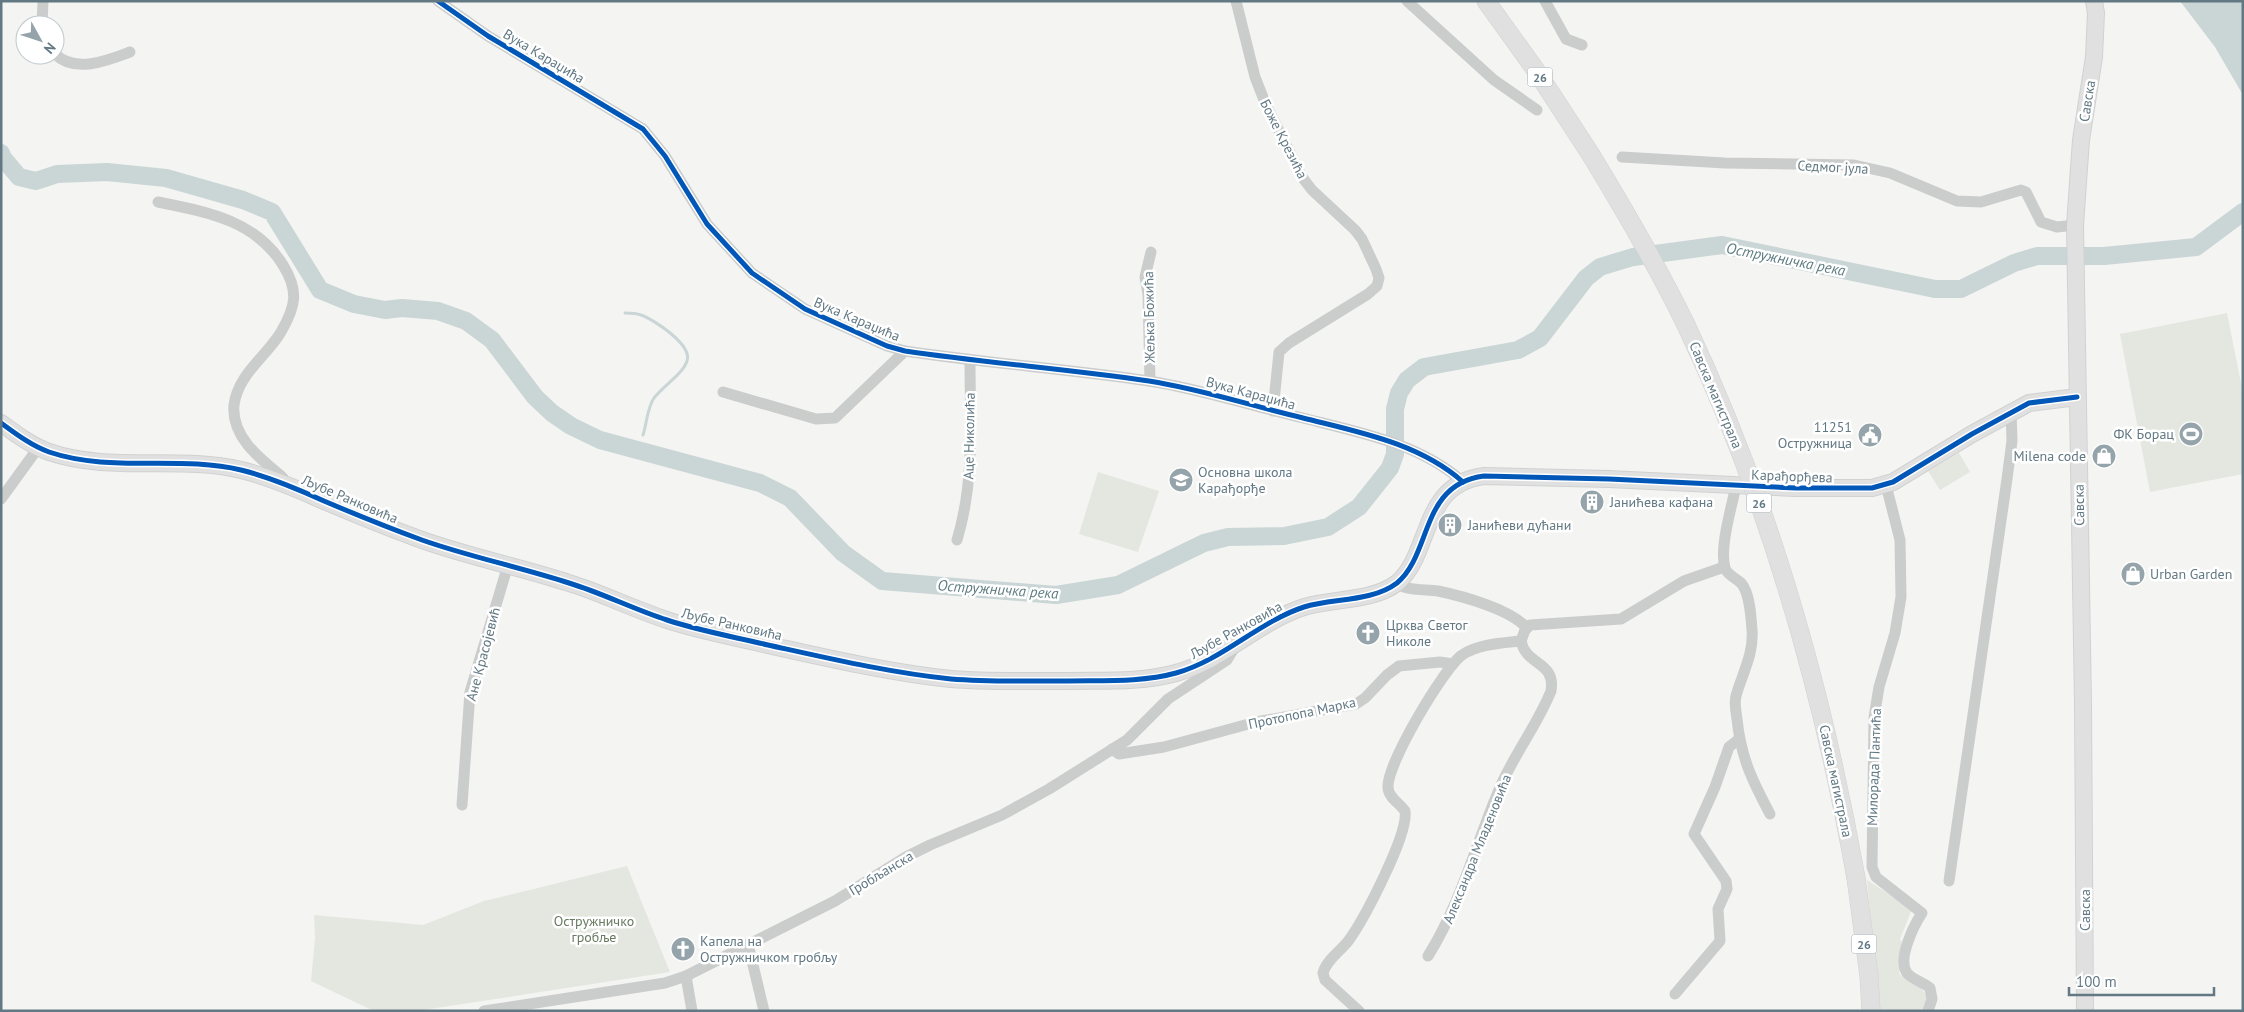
<svg xmlns="http://www.w3.org/2000/svg" width="2244" height="1012" font-family="'PT Sans',sans-serif">
<style>
.green{fill:#e4e7e0}
.water{fill:#cad5d6}
.lines{fill:none;stroke-linecap:round;stroke-linejoin:round}
.stream{stroke:#cad5d6;stroke-width:3}
.river{stroke:#cad5d6;stroke-width:18}
.secondary-casing{stroke:#d0d2d2;stroke-width:18}
.primary-casing{stroke:#d1d2d1;stroke-width:19}
.street{stroke:#cbcdcd;stroke-width:11}
.secondary{stroke:#e0e0e0;stroke-width:16}
.primary{stroke:#e0e0e0;stroke-width:18}
.primary-bridge-casing{stroke:#d1d2d1;stroke-width:19;stroke-linecap:butt}
.primary-bridge{stroke:#e0e0e0;stroke-width:18}
.cycleway-casing{stroke:#fff;stroke-width:8}
.cycleway{stroke:#0057b8;stroke-width:5}
.labels{text-anchor:middle;dominant-baseline:central;stroke-width:5;stroke-linejoin:round;paint-order:stroke}
.shield{fill:#fff;stroke:#91a1a9;stroke-width:1}
.shield-label{font-size:12px;font-weight:bold;fill:#627984}
.street-label{font-size:14px;fill:#627984;stroke:#fff}
.poi-label{font-size:14px;fill:#627984;stroke:#fff;text-anchor:start}
.park-label{font-size:14px;fill:#697b61;stroke:#fff}
.water-label{font-size:15px;font-style:italic;fill:#5d7c81;stroke:#fff}
</style>
<rect width="100%" height="100%" fill="#f4f4f2"/>
<g class="green">
<path d="M2227,313L2243,393V474L2150,492L2120,334Z"/>
<path d="M1959,453L1970,472L1940,490L1928,471Z"/>
<path d="M1098,472L1159,491L1138,552L1079,534Z"/>
<path d="M627,866L670,972L417,1011H374L311,981L315,938L314,915L423,925L484,901Z"/>
<path d="M1867,880L1912,909L1900,939L1903,944L1899,974L1920,987L1929,998L1925,1011H1878Z"/>
</g>
<path class="water" d="M2180,1H2243V95L2215,47Z"/>
<g class="lines">
<path class="stream" d="M625,313C630,313 636,313 641,315C653,319 693,345 687,361C683,374 663,386 654,398C647,408 647,423 643,435"/>
<path class="river" d="M1,153L3,158L19,177L36,181L57,174L107,172L166,178L243,200L272,212L320,290L354,304L385,310L402,308L438,311L466,321L492,340L535,397L552,413L571,426L600,440L760,483L790,498L843,553L882,581L1056,595L1118,585L1204,543L1228,537L1284,536L1328,527L1359,507L1390,468L1395,454V409L1399,393L1407,380L1424,367L1518,350L1540,338L1586,278L1600,267L1633,257L1722,245L1935,289H1961L2014,263L2037,256H2104L2196,247L2243,212"/>
<defs>
<g id="secondary">
<path d="M1,423C16,434 32,446 49,452C111,473 179,455 241,470C270,477 298,489 324,501C357,515 389,528 422,540C470,557 520,567 569,583C602,593 633,609 667,620C700,631 735,637 768,645C827,658 891,673 951,679C988,682 1026,681 1063,681C1100,680 1140,683 1176,673C1223,660 1258,622 1304,607C1333,598 1372,602 1397,583C1432,554 1420,484 1484,476L1609,479L1796,488H1872L1893,482L1972,434L2029,403L2077,397"/>
<path d="M2085,1011L2083,703L2075,225L2081,140L2094,57L2096,13L2094,1"/>
</g>
<g id="primary">
<path d="M1486,1L1537,72L1591,155"/>
<path d="M1856,878L1869,976L1871,1011"/>
</g>
</defs>
<use href="#secondary" class="secondary-casing"/>
<use href="#primary" class="primary-casing"/>
<g class="street">
<path d="M438,1L488,36L643,129L665,156L707,224L752,273L805,309L887,346L905,351C986,363 1068,369 1149,381C1201,389 1252,406 1303,418C1358,432 1419,443 1463,482"/>
<path d="M1236,1L1255,77L1266,105L1302,177L1312,190L1355,230L1362,239L1376,269L1379,278L1377,286L1368,294L1289,343L1279,352L1273,411"/>
<path d="M1407,1L1494,80L1537,110"/>
<path d="M1545,1L1566,39L1582,45"/>
<path d="M42,25L43,1"/>
<path d="M55,54C75,74 109,60 130,52"/>
<path d="M1622,157L1725,163L1854,165L1890,173L1957,201L1981,202L2021,190L2026,192L2041,222L2057,227L2075,225"/>
<path d="M158,202C207,212 255,220 283,265C299,291 296,306 281,332C266,357 238,374 234,405C231,436 259,458 280,475L283,478L282,482"/>
<path d="M1150,381L1148,294L1145,277L1151,252"/>
<path d="M723,392L816,419L835,418L905,351"/>
<path d="M1736,485C1732,507 1719,547 1725,568C1727,575 1736,578 1741,583C1750,593 1751,617 1752,630C1754,654 1742,674 1736,696C1734,704 1736,711 1737,719C1741,758 1752,780 1770,814"/>
<path d="M1886,485L1900,540L1901,597L1895,633L1879,687L1874,718L1872,867L1876,877L1922,913C1914,925 1897,959 1907,973C1913,980 1923,982 1930,988L1932,999L1928,1011"/>
<path d="M1,499L38,448"/>
<path d="M957,540C975,481 970,421 970,361"/>
<path d="M1396,583C1405,591 1426,589 1438,591C1462,596 1510,609 1527,628"/>
<path d="M1521,641L1525,630L1530,625L1621,619L1684,581L1724,567"/>
<path d="M1112,749L1119,754L1164,747L1256,722L1356,704L1365,698L1387,675L1399,666L1440,662L1453,664"/>
<path d="M462,805L470,692L508,565"/>
<path d="M1949,881L2007,479L2012,441L2011,412"/>
<path d="M748,944L764,1011"/>
<path d="M1428,956C1460,905 1475,847 1498,792C1512,757 1537,726 1551,691C1556,661 1526,666 1521,641"/>
<path d="M686,976L692,1011"/>
<path d="M1675,994L1720,941L1718,909L1727,889L1726,881L1694,834L1715,787L1729,747L1739,739"/>
<path d="M484,1011L665,983L686,976L835,901L906,857L930,845L1002,815L1049,789L1127,740L1168,699L1227,660L1233,650L1232,645"/>
<path d="M1359,1011L1325,980L1323,973C1326,960 1341,951 1349,940C1364,919 1409,834 1405,811C1400,803 1388,798 1388,787C1387,764 1443,669 1462,655C1478,644 1503,643 1521,641"/>
</g>
<use href="#secondary" class="secondary"/>
<use href="#primary" class="primary"/>
<defs>
<path id="primary-bridge" d="M1591,155C1625,211 1658,267 1686,325C1769,500 1822,688 1856,878"/>
</defs>
<use href="#primary-bridge" class="primary-bridge-casing"/>
<use href="#primary-bridge" class="primary-bridge"/>
<defs>
<g id="cycleway">
<path d="M438,1L488,36L643,129L665,156L707,224L752,273L805,309L887,346L905,351C986,363 1068,369 1149,381C1201,389 1252,406 1303,418C1358,432 1419,443 1463,482"/>
<path d="M1,423C16,434 32,446 49,452C111,473 179,455 241,470C270,477 298,489 324,501C357,515 389,528 422,540C470,557 520,567 569,583C602,593 633,609 667,620C700,631 735,637 768,645C827,658 891,673 951,679C988,682 1026,681 1063,681C1100,680 1140,683 1176,673C1223,660 1258,622 1304,607C1333,598 1372,602 1397,583C1432,554 1420,484 1484,476L1609,479L1796,488H1872L1893,482L1972,434L2029,403L2077,397"/>
</g>
</defs>
<use href="#cycleway" class="cycleway-casing"/>
<use href="#cycleway" class="cycleway"/>
</g>
<defs>
<symbol id="stadium-disc" viewBox="-11 -11 22 22"><circle r="9.5" fill="#95a4aa" stroke="#fff"/><path d="M0-5a6.5 5 0 1 0 0 10a6.5 5 0 1 0 0-10ZM-3.5-1.8h7v3.6h-7Z" fill="#fff"/></symbol>
<symbol id="civic-disc" viewBox="-11 -11 22 22"><circle r="9.5" fill="#95a4aa" stroke="#fff"/><path d="M-.6-6.5H3V-4.5H.6V-3L4-1V1h2V6H-6V1h2V-1L-.6-3ZM-1.2 2.5V6h2.4V2.5Z" fill="#fff"/></symbol>
<symbol id="shop-disc" viewBox="-11 -11 22 22"><circle r="9.5" fill="#95a4aa" stroke="#fff"/><path d="M-5-2.5h2.3a2.7 3.5 0 0 1 5.4 0H5L5.5 6h-11ZM-1.5-2.5h3a1.5 2.3 0 0 0-3 0Z" fill="#fff"/></symbol>
<symbol id="school-disc" viewBox="-11 -11 22 22"><circle r="9.5" fill="#95a4aa" stroke="#fff"/><path d="M0-5L7-2L0 1L-7-2ZM-4 1L0 2.5L4 1V4Q0 6-4 4Z" fill="#fff"/></symbol>
<symbol id="building-disc" viewBox="-11 -11 22 22"><circle r="9.5" fill="#95a4aa" stroke="#fff"/><path d="M-4-6H4V6H1V3H-1V6H-4ZM-2.5-4.3h1.7v1.8h-1.7ZM.8-4.3h1.7v1.8H.8ZM-2.5-1h1.7V.8h-1.7ZM.8-1h1.7V.8H.8Z" fill="#fff"/></symbol>
<symbol id="church-disc" viewBox="-11 -11 22 22"><circle r="9.5" fill="#95a4aa" stroke="#fff"/><path d="M-1.2-6h2.4v3.5h3.3v2.4h-3.3V6h-2.4V-.1h-3.3v-2.4h3.3Z" fill="#fff"/></symbol>
</defs>
<g fill-rule="evenodd">
<use href="#stadium-disc" x="2177" y="420" width="28" height="28"/>
<use href="#civic-disc" x="1856" y="421" width="28" height="28"/>
<use href="#shop-disc" x="2090" y="442" width="28" height="28"/>
<use href="#school-disc" x="1167" y="466" width="28" height="28"/>
<use href="#building-disc" x="1578" y="488" width="28" height="28"/>
<use href="#building-disc" x="1436" y="511" width="28" height="28"/>
<use href="#shop-disc" x="2119" y="560" width="28" height="28"/>
<use href="#church-disc" x="1354" y="619" width="28" height="28"/>
<use href="#church-disc" x="669" y="935" width="28" height="28"/>
</g>
<g class="labels">
<g class="shield">
<rect x="1527.5" y="67.5" width="25" height="19" rx="4"/>
<rect x="1746.5" y="493.5" width="25" height="19" rx="4"/>
<rect x="1851.5" y="934.5" width="25" height="19" rx="4"/>
</g>
<g class="shield-label">
<text x="1540" y="77">26</text>
<text x="1759" y="503">26</text>
<text x="1864" y="944">26</text>
</g>
<g class="street-label">
<text transform="translate(544 56) rotate(31)">Вука Караџића</text>
<text transform="translate(2087 101) rotate(-81)">Савска</text>
<text transform="translate(1284 139) rotate(63)">Боже Крезића</text>
<text transform="translate(1833 167) rotate(3)">Седмог јула</text>
<text transform="translate(1149 317) rotate(-91)">Жељка Божића</text>
<text transform="translate(857 319) rotate(23)">Вука Караџића</text>
<text transform="translate(1251 393) rotate(15)">Вука Караџића</text>
<text transform="translate(1716 395) rotate(67)">Савска магистрала</text>
<text transform="translate(969 436) rotate(-89)">Аце Николића</text>
<text transform="translate(1792 476) rotate(2)">Карађорђева</text>
<text transform="translate(350 499) rotate(23)">Љубе Ранковића</text>
<text transform="translate(2079 505) rotate(-91)">Савска</text>
<text transform="translate(732 624) rotate(13)">Љубе Ранковића</text>
<text transform="translate(1236 630) rotate(-29)">Љубе Ранковића</text>
<text transform="translate(483 654) rotate(-75)">Ане Красојевић</text>
<text transform="translate(1302 713) rotate(-12)">Протопопа Марка</text>
<text transform="translate(1874 767) rotate(-88)">Милорада Пантића</text>
<text transform="translate(1836 781) rotate(78)">Савска магистрала</text>
<text transform="translate(1477 849) rotate(-68)">Александра Младеновића</text>
<text transform="translate(881 873) rotate(-31)">Гробљанска</text>
<text transform="translate(2085 910) rotate(-90)">Савска</text>
</g>
<g class="poi-label">
<text x="1852" y="427" text-anchor="end">11251<tspan x="1852" dy="16">Остружница</tspan></text>
<text x="2174" y="434" text-anchor="end">ФК Борац</text>
<text x="2086" y="456" text-anchor="end">Milena code</text>
<text x="1198" y="472">Основна школа<tspan x="1198" dy="16">Карађорђе</tspan></text>
<text x="1610" y="502">Јанићева кафана</text>
<text x="1468" y="525">Јанићеви дућани</text>
<text x="2150" y="574">Urban Garden</text>
<text x="1386" y="625">Црква Светог<tspan x="1386" dy="16">Николе</tspan></text>
<text x="700" y="941">Капела на<tspan x="700" dy="16">Остружничком гробљу</tspan></text>
</g>
<g class="park-label">
<text x="594" y="921">Остружничко<tspan x="594" dy="16">гробље</tspan></text>
</g>
<g class="water-label">
<text transform="translate(1786 259) rotate(11)">Остружничка река</text>
<text transform="translate(998 589) rotate(4)">Остружничка река</text>
</g>
</g>
<rect width="2244" height="1012" fill="none" stroke="#627984" stroke-width="5"/>
<g transform="translate(40 40) rotate(130)"><circle r="24" fill="#ffffff" stroke="#c0c9ce"/>
<path d="M0-4L9 19L0 12L-9 19Z" fill="#95a4aa"/>
<text y="-8" font-size="14" font-weight="bold" text-anchor="middle" fill="#627984">N</text>
</g>
<path d="M2069 987v8h145v-8" fill="none" stroke="#627984" stroke-width="2.5"/>
<text x="2076" y="987" font-size="15" fill="#627984" stroke="#ffffff" stroke-width="4" paint-order="stroke">100 m</text>
</svg>
